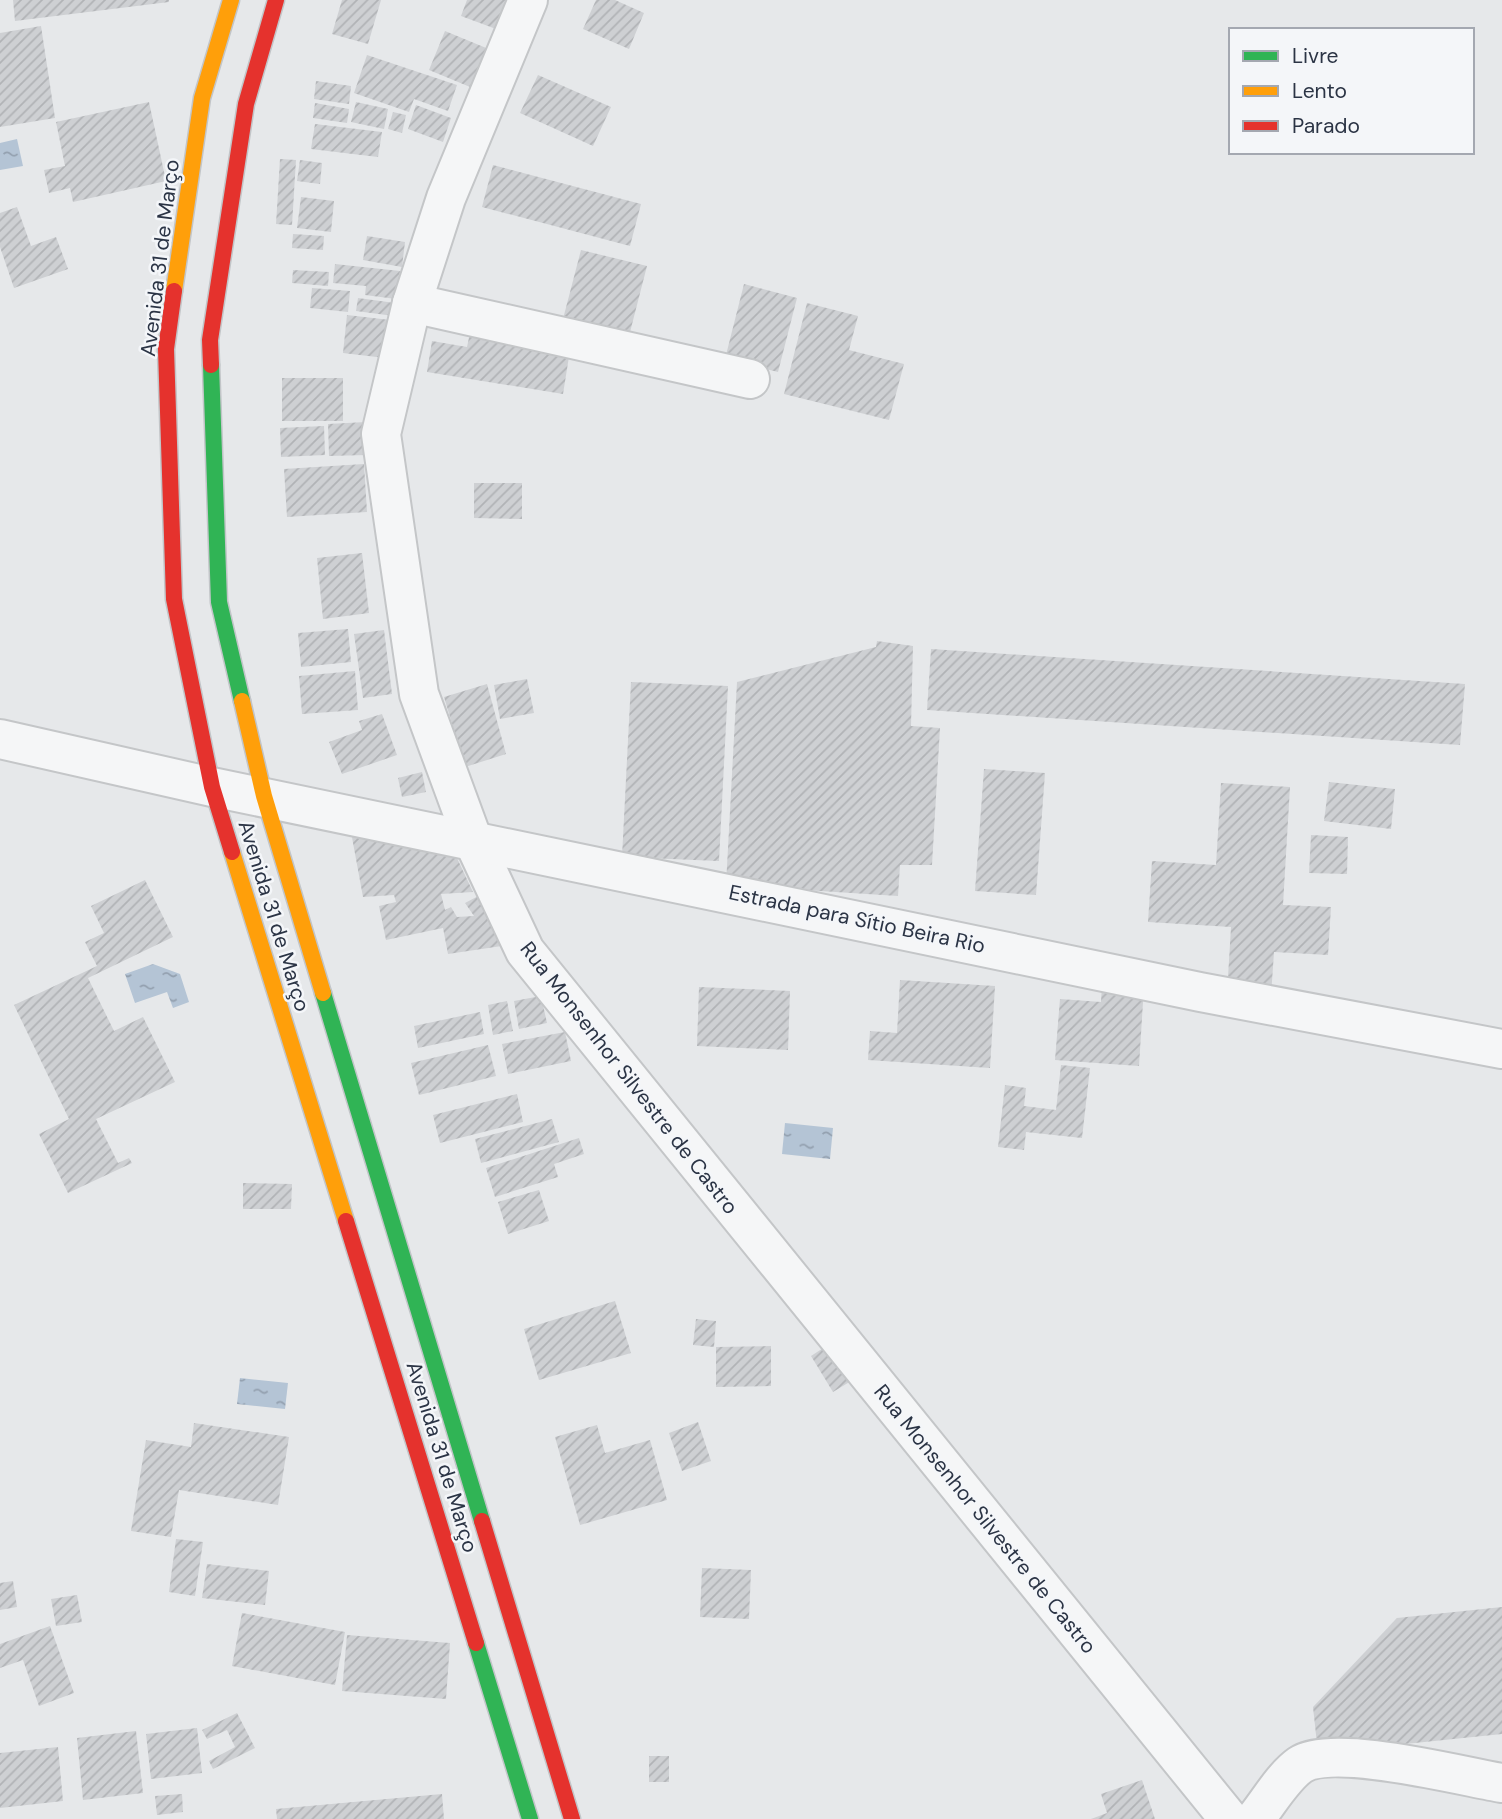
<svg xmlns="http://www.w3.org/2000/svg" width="1502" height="1819" font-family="'DM Sans',sans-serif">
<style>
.water{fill:url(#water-ripples)}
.building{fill:url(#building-hatch)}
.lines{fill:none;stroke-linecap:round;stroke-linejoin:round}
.street-casing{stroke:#c4c6c8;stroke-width:42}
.fast-casing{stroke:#c2c5c8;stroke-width:19}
.slow-casing{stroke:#c2c5c8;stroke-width:19}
.jam-casing{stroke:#c2c5c8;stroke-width:19}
.street{stroke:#f5f6f7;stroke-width:38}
.fast{stroke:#30b455;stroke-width:16}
.slow{stroke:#ff9f0a;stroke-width:16}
.jam{stroke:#e5322d;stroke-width:16}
.labels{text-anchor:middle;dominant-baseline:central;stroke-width:5;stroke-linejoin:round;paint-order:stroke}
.street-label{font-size:21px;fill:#2b3445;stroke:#f4f6f9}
</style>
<defs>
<pattern id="water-ripples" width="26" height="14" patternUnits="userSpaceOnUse" patternTransform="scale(1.75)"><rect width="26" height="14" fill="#b4c4d5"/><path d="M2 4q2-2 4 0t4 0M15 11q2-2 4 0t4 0" fill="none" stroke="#93a0af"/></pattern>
<pattern id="building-hatch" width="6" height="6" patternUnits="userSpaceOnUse" patternTransform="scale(1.75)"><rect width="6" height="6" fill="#ced0d3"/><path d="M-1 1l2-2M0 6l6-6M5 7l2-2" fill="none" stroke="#b1b3b6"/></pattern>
</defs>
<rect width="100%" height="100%" fill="#e6e8ea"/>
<g class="water">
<path d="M17,139L23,166L0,170V143Z"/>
<path d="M153,964L180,974L189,1002L173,1008L167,992L135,1003L125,974Z"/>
<path d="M785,1123L833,1128L830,1159L782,1154Z"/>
<path d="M240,1378L288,1383L285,1409L237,1404Z"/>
</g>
<g class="building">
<path d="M13,0H169V2L15,21Z"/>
<path d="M342,0H381L368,44L332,34Z"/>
<path d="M467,0H507L496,29L461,16Z"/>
<path d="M596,0H615L644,13L629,49L583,29Z"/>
<path d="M41,26L55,118L0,127V33Z"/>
<path d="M445,31L491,50L475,89L429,70Z"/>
<path d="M367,55L457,85L448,111L414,99L409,112L354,93Z"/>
<path d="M538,75L611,107L593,146L520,113Z"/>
<path d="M316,81L351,86L349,104L314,99Z"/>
<path d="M149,102L166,181L73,202L70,188L49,193L44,170L65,166L56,122Z"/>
<path d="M356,102L388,109L384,129L351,122Z"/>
<path d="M315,103L349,109L347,123L313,118Z"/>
<path d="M416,105L451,118L443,142L408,129Z"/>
<path d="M393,112L406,115L402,133L388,129Z"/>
<path d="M315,124L382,132L378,157L311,149Z"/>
<path d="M280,159L296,160L292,225L276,224Z"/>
<path d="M300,160L322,163L320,184L297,181Z"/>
<path d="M493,165L641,204L630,246L482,207Z"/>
<path d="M301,197L334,201L331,232L297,228Z"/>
<path d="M17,207L31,246L56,237L68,269L14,288L0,247V213Z"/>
<path d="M293,234L324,236L323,250L292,248Z"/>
<path d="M367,236L405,242L402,267L363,260Z"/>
<path d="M581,250L647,266L629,336L563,319Z"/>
<path d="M335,264L400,271L396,299L365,295L366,286L333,283Z"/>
<path d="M293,270L329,272L328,286L292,283Z"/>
<path d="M744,284L797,298L778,372L725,359Z"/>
<path d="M312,288L350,291L348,312L310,308Z"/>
<path d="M358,298L395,303L394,316L356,311Z"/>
<path d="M807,303L858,316L849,350L904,364L889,420L784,394Z"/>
<path d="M347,315L390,320L385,358L343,353Z"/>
<path d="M471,328L571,344L563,394L427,372L432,341L467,347Z"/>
<rect x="282" y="378" width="61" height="43"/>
<path d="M366,422L367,455L329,456L328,424Z"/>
<path d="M324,426L325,455L281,457L280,428Z"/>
<path d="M364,464L367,512L287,517L284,469Z"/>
<path d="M474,483H522V519L474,518Z"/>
<path d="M362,553L369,613L323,619L317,558Z"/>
<path d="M348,629L351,662L301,667L298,633Z"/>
<path d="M384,630L392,694L363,698L354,634Z"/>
<path d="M877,641L913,646L911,726L940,728L932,865H900L898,896L726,885L737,682L876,647Z"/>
<path d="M931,649L1465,684L1460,745L927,710Z"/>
<path d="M355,671L358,710L302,714L299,676Z"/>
<path d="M527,679L534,713L500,719L494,685Z"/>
<path d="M631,682L728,686L719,861L622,857Z"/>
<path d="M487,684L506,754L465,767L444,697Z"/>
<path d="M382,714L397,755L342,774L329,742L362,730L359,721Z"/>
<path d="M984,769L1045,773L1036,895L975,891Z"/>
<path d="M422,772L426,792L402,797L398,778Z"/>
<path d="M1329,782L1395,789L1391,829L1324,821Z"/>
<path d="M1221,783L1290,787L1283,905L1331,907L1328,955L1274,952L1271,996L1227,994L1231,927L1148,922L1152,861L1216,865Z"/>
<path d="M351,832L448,839L473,892L441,894L445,910L451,907L457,917L474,916L465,903L484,893L515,944L448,954L443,928L386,940L379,906L396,902L394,895L363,897Z"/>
<path d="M1311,835L1348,837L1347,874L1309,873Z"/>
<path d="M145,880L173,937L88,978L114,1031L143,1017L175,1082L96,1119L118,1163L129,1158L132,1163L68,1193L39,1134L69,1119L14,1005L97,966L85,942L104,933L91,906Z"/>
<path d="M900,980L995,986L990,1068L868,1060L870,1031L897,1033Z"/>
<path d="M1102,983L1144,986L1139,1066L1055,1060L1060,999L1101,1002Z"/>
<path d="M699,987L790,991L788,1050L697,1046Z"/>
<path d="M541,996L547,1023L519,1029L514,1001Z"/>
<path d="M507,1001L513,1031L493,1035L488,1005Z"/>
<path d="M480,1012L484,1034L418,1048L414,1026Z"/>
<path d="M565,1032L571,1061L508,1074L502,1044Z"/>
<path d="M488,1045L496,1076L419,1095L411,1063Z"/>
<path d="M1061,1065L1090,1068L1082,1138L1026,1132L1024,1150L998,1147L1005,1085L1026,1088L1024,1106L1056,1110Z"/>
<path d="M517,1094L523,1122L440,1143L433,1115Z"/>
<path d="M552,1119L559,1142L481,1163L475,1139Z"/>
<path d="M579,1138L584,1154L554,1164L558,1177L495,1197L486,1168Z"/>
<path d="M243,1183L292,1184L291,1209H243Z"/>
<path d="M539,1190L549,1221L508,1234L498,1202Z"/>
<path d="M615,1301L631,1353L539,1380L524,1329Z"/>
<path d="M696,1319L716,1321L714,1347L693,1345Z"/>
<path d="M834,1341L856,1378L833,1392L811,1356Z"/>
<path d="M771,1346V1386L716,1387V1347Z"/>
<path d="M698,1422L711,1461L682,1471L669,1433Z"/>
<path d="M194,1423L289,1437L278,1505L179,1490L171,1537L131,1531L146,1440L191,1447Z"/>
<path d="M597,1425L605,1453L650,1440L667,1500L580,1525L555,1437Z"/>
<path d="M176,1539L203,1542L195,1596L169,1592Z"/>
<path d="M207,1564L269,1571L265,1605L202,1598Z"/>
<path d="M702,1568L751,1570L749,1619L700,1617Z"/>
<path d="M13,1581L17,1607L0,1610V1583Z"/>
<path d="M77,1595L82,1622L56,1626L51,1599Z"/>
<path d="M1502,1607V1734L1318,1753L1313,1707L1397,1618Z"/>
<path d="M242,1613L345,1632L335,1685L232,1666Z"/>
<path d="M50,1626L74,1693L39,1706L23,1660L0,1668V1644Z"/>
<path d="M347,1635L450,1643L446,1699L342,1691Z"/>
<path d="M237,1713L255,1748L213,1769L209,1761L235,1747L227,1730L207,1739L202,1730Z"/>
<path d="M197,1728L202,1773L151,1779L146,1734Z"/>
<path d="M136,1731L143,1793L83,1800L77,1738Z"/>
<path d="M58,1747L63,1801L0,1808V1753Z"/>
<rect x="649" y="1756" width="20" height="26"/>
<path d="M1142,1780L1155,1819H1091L1107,1813L1101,1794Z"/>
<path d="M182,1794L183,1812L157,1815L155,1796Z"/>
<path d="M442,1794L444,1819H277L276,1809Z"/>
</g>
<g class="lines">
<defs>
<g id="street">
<path d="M528,0L446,198L412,303L381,434L419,694L472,838L525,951L1229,1819"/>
<path d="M412,303L750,379"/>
<path d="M0,739L212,787L1200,992L1502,1049"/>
<path d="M1255,1819C1269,1802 1282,1778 1300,1765C1332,1743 1461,1776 1502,1783"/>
</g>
<g id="fast">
<path d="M211,365L219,602L242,701"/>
<path d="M323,993L482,1521"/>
<path d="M476,1643L530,1819"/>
</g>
<g id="slow">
<path d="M174,291L202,98L231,0"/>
<path d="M242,701L264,796L323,993"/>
<path d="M232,852L346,1221"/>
</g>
<g id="jam">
<path d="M174,291L166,349L174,599L212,787L232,852"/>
<path d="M211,365L210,340L246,104L276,0"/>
<path d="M346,1221L476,1643"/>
<path d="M482,1521L572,1819"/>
</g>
</defs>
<use href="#street" class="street-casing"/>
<use href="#fast" class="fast-casing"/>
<use href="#slow" class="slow-casing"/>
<use href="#jam" class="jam-casing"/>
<use href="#street" class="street"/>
<use href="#fast" class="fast"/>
<use href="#slow" class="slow"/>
<use href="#jam" class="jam"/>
</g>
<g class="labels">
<g class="street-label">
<text transform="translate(160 258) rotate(-83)">Avenida 31 de Março</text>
<text transform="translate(274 916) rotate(73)">Avenida 31 de Março</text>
<text transform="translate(857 919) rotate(12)">Estrada para Sítio Beira Rio</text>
<text transform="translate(629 1078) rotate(52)">Rua Monsenhor Silvestre de Castro</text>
<text transform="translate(442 1457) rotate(73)">Avenida 31 de Março</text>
<text transform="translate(985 1519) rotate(51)">Rua Monsenhor Silvestre de Castro</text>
</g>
</g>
<rect x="1229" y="28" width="245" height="126" fill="#f4f6f9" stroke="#a4a8b1" stroke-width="2"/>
<rect x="1243" y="51" width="35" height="10" fill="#30b455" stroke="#a4a8b1" stroke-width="2"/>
<text x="1292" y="63" font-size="21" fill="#2b3445">Livre</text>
<rect x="1243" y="86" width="35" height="10" fill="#ff9f0a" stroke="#a4a8b1" stroke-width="2"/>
<text x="1292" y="98" font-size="21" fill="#2b3445">Lento</text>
<rect x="1243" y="121" width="35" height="10" fill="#e5322d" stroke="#a4a8b1" stroke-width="2"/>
<text x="1292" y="133" font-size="21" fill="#2b3445">Parado</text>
</svg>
